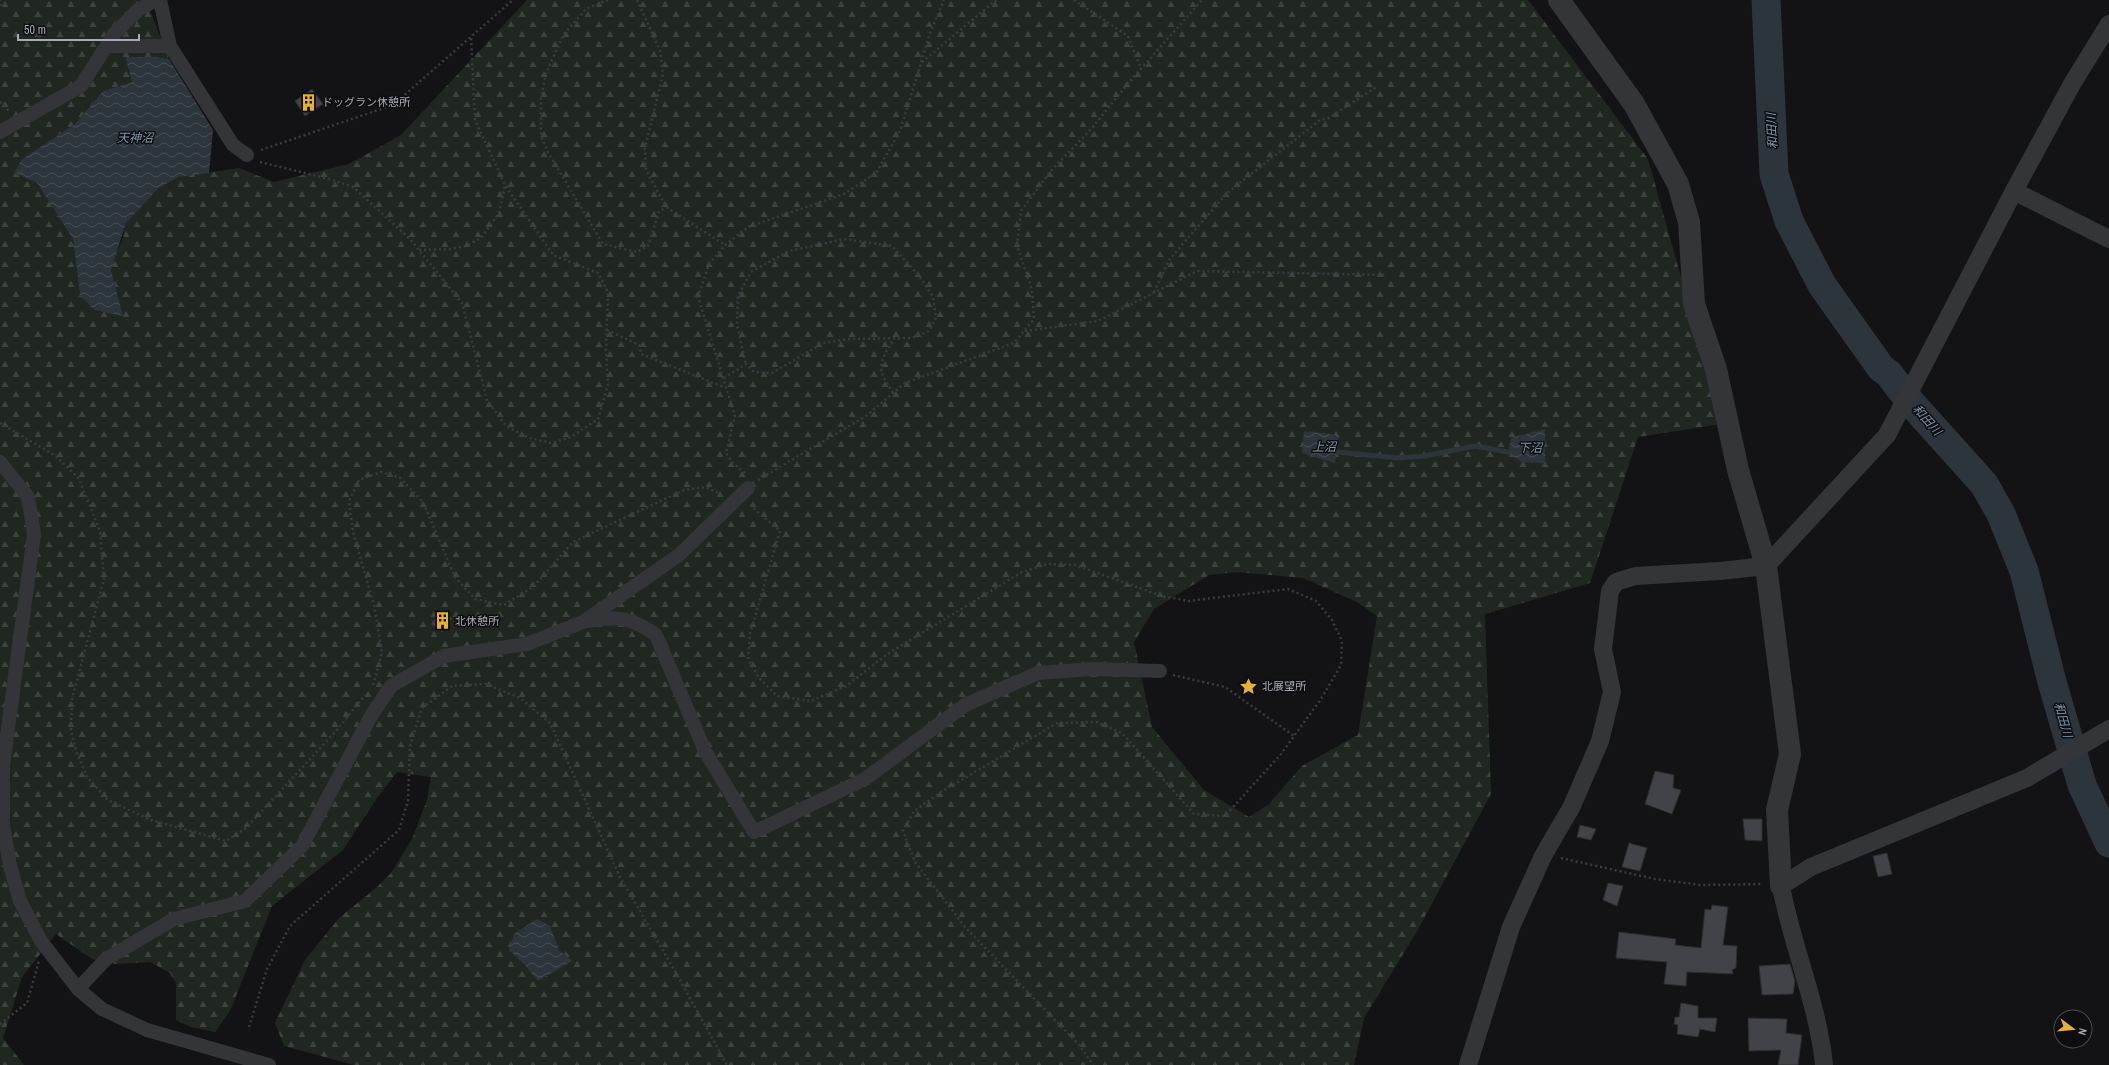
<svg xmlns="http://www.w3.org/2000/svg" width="2109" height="1065" font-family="'Archivo Narrow','Noto Sans JP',sans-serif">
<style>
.forest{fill:url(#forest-firs);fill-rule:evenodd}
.water{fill:url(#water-waves)}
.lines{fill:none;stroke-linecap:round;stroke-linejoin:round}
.stream{stroke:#2d353c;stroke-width:5}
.river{stroke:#2d353c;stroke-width:29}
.building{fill:#424348;stroke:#2d2d30}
.path{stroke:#3a3c40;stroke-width:2.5;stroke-dasharray:2 3;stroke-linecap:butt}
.pedestrian{stroke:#343539;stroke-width:14}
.minor{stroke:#343539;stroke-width:18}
.tertiary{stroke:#343539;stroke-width:22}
.pedestrian-bridge{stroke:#343539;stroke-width:14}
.labels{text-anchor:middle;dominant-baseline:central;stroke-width:3;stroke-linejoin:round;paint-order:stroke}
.poi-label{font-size:11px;fill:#a6aab4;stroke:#0e0e10;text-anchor:start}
.water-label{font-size:12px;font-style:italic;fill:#7e96ad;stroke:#0e0e10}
</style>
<defs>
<pattern id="forest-firs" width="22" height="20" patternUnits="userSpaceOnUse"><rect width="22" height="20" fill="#202721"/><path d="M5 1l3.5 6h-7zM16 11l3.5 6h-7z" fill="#3d443f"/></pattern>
<pattern id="water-waves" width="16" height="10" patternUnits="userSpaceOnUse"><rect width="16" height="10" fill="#2d353c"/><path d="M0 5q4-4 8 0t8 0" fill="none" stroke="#485056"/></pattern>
</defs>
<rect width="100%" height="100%" fill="#131315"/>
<path class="forest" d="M0,0H146L169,59L156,57L125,58L132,82L103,91L75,124L22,159L14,173L37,183L73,239L80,295L123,316L111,270L115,255L123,238L126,223L159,188L179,177L239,168L274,182L349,164L401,135L527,0H1528L1648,159L1722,424L1638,437L1590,583L1485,614L1491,794L1416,933L1364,1018L1354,1065H354L284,1046L275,1023L305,960L340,917L376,888L391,873L412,839L427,800L431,777L397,772L377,798L343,850L272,906L230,1011L215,1032L191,1027L176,1020V983L170,973L150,962L115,964L92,959L56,934L22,977L3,1038L24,1065H0ZM1237,572L1303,578L1357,602L1377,616L1358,735L1302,766L1269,804L1249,817L1204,790L1152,727L1134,642L1154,609L1209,575Z"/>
<g class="water">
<path d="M125,57H156L169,59L213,130L209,173L179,177L159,188L126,223L111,270L123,316L95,310L80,295L73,239L37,183L14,173L22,159L75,124L103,91L132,82Z"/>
<path d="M1545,429V463L1521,462L1508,452L1511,438Z"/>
<path d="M1304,431L1339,435L1335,463L1302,453Z"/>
<path d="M537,919L550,926L559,950L572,961L538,981L525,965L509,950L514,934Z"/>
</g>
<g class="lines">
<path class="stream" d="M1337,452L1398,458L1424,456L1475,446L1508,452"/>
<path class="river" d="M1766,0L1774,174L1789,221L1822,285L1881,368L1889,374L1912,404L1984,484L2001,514L2024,571L2052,682L2082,785L2109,843"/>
</g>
<g class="building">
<path d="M312,89L323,104L305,116L295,101Z"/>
<path d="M441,610L452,618L442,632L431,624Z"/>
<path d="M1655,771L1674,775L1673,788L1681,790L1672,814L1645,804Z"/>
<path d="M1743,819H1762V841L1745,840Z"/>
<path d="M1580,825L1596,829L1591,840L1577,837Z"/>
<path d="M1629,843L1647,848L1640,871L1622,867Z"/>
<path d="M1887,853L1892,874L1878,877L1873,856Z"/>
<path d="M1608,883L1623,886L1617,906L1603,900Z"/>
<path d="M1712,905L1728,907L1723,945L1737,946L1736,968L1732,970L1733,974L1687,972L1686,986L1664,984L1667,962L1616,958L1619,932L1676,939L1675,945L1701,948L1705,909L1711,910Z"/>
<path d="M1790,964L1795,981L1793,994L1762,995L1759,966Z"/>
<path d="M1681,1003L1698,1006V1018H1717L1715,1032L1700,1029L1698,1037L1677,1034L1678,1025L1674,1024L1675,1017H1679Z"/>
<path d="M1748,1018L1787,1019L1786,1033L1802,1035L1798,1065H1778L1781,1050L1749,1051Z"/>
</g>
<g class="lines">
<g class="path">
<path d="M608,0L586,9L564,34L546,73L541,98V136L549,154L603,244L637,252L648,246L659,212L666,207"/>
<path d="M637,0L660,50L663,74L645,148L646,170L666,207L725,245"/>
<path d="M1074,0L1128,36L1141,69"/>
<path d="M0,6V0"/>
<path d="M921,62L929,36L944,0"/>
<path d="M0,102L9,111"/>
<path d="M261,150L393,105L513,0"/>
<path d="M260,162L333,180L353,187L411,240L462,303L487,400L506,426L529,438L552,443L571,437L598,419L608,385L606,350L608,292L598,273L553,255L505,185L475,120L471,37"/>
<path d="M419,250L450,249L466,246L481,238L499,213L505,186"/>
<path d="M1154,292L1169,260L1227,193L1320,120L1329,118L1378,86"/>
<path d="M607,330L639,345L641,354L726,388"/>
<path d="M1025,331L1098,321L1197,271L1386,275"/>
<path d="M724,378L746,364L754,372L772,373L823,343L848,339L911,338L929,331L936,318L933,297L920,277L892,246L844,239L789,251L751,272L738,296L737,325L746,364"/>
<path d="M893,393C876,367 878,365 894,339"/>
<path d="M0,423L56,456L79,479L100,531L104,579L72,699L71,731L77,753L87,777L108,800L151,820L226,841L246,828L337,730L365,695"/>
<path d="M745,473L733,463L726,453L735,416L698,297L709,264L725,245L748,227L844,194L876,173L900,131L921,63L996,0"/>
<path d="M758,480L866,416L905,383L1014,343L1034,319L1032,290L1017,246L1021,211L1050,172L1092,128L1125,87L1202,0"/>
<path d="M750,505L780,531L750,634L748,659L759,678L777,696L811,701L846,686L889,653L1022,572L1048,564L1075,565L1162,596L1188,601L1288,589L1316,601L1332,620L1342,641L1341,665L1321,699L1281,754L1225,816L1194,814L1122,733L1096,722L1057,723L943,791L914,811L903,831L915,862L965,927L1081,1047L1093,1065"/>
<path d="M1173,675L1225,687L1294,736"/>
<path d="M373,685L382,653L374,605L353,532L349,501L359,480L381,472L400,478L423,502L455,577L475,599L504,605L533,587L573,542L684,490L705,487L721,494"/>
<path d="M1561,858L1655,879L1701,885L1763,884"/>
<path d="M0,1024L27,1003L39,961"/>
<path d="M249,1027L267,969L290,926L399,830L408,801L410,746L422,708L452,686L486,684L520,698L550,723L620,877L676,973L727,1065"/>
</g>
<g class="pedestrian">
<path d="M160,0L170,46L233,145L247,155"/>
<path d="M107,46H170"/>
<path d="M0,132L81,86L114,34L138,10L156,0"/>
<path d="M0,462L28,497L34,534L3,766V825L10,866L20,901L41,941L78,989L102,1009L147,1030L269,1065"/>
<path d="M588,621C618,616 631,617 656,635L705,751L754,832L865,779L965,705L1038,673L1092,669L1160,671"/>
<path d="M78,989L106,959L174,919L245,901L302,846L371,716L391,686L444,656L527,644L583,622L679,555L714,521"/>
</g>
<g class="minor">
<path d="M2014,191L2109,239"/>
<path d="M1468,1065L1511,927L1543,856L1572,806L1600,741L1612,692L1603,649L1610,591L1616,582L1635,576L1720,571L1766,566L1887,435L2014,191L2072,84L2109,24"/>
<path d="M1824,1065C1818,1004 1792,946 1781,886L1811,867L2027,778L2109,729"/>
</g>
<path class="tertiary" d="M1559,0L1634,104L1678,184L1689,222L1694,304L1716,369L1738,470L1766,566L1790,754L1777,810L1781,886"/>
<path class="pedestrian-bridge" d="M714,521L748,488"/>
</g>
<defs>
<symbol id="building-bare" viewBox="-9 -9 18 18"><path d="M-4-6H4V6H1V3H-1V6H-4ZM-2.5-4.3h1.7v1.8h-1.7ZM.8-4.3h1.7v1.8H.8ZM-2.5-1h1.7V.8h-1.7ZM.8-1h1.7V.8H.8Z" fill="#e6b03a" stroke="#0e0e10" stroke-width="2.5" paint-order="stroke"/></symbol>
<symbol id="sight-bare" viewBox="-9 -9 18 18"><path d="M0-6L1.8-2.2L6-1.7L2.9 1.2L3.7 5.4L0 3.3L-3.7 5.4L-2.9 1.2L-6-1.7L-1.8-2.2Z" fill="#e6b03a" stroke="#0e0e10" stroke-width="2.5" paint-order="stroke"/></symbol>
</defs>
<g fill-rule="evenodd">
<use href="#building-bare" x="296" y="90" width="25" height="25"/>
<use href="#building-bare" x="430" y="608" width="25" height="25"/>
<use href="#sight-bare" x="1236" y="674" width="25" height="25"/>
</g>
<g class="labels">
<g class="poi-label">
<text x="322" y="102">ドッグラン休憩所</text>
<text x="455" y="621">北休憩所</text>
<text x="1262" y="686">北展望所</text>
</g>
<g class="water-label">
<text transform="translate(1772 131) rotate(-93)">和田川</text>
<text x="135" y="138">天神沼</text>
<text transform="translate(1927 420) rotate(48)">和田川</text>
<text x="1324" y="447">上沼</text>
<text x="1530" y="448">下沼</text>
<text transform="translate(2063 720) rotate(74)">和田川</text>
</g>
</g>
<g transform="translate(2073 1029) rotate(106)"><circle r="19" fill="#0e0e10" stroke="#4b4c52"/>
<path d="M0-3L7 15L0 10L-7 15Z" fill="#e6b03a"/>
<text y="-6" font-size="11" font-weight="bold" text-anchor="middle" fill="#a6aab4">N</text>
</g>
<path d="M18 34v6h121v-6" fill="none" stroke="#a6aab4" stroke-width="2"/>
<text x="24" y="34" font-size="12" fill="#a6aab4" stroke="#0e0e10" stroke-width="3" paint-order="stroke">50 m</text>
</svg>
